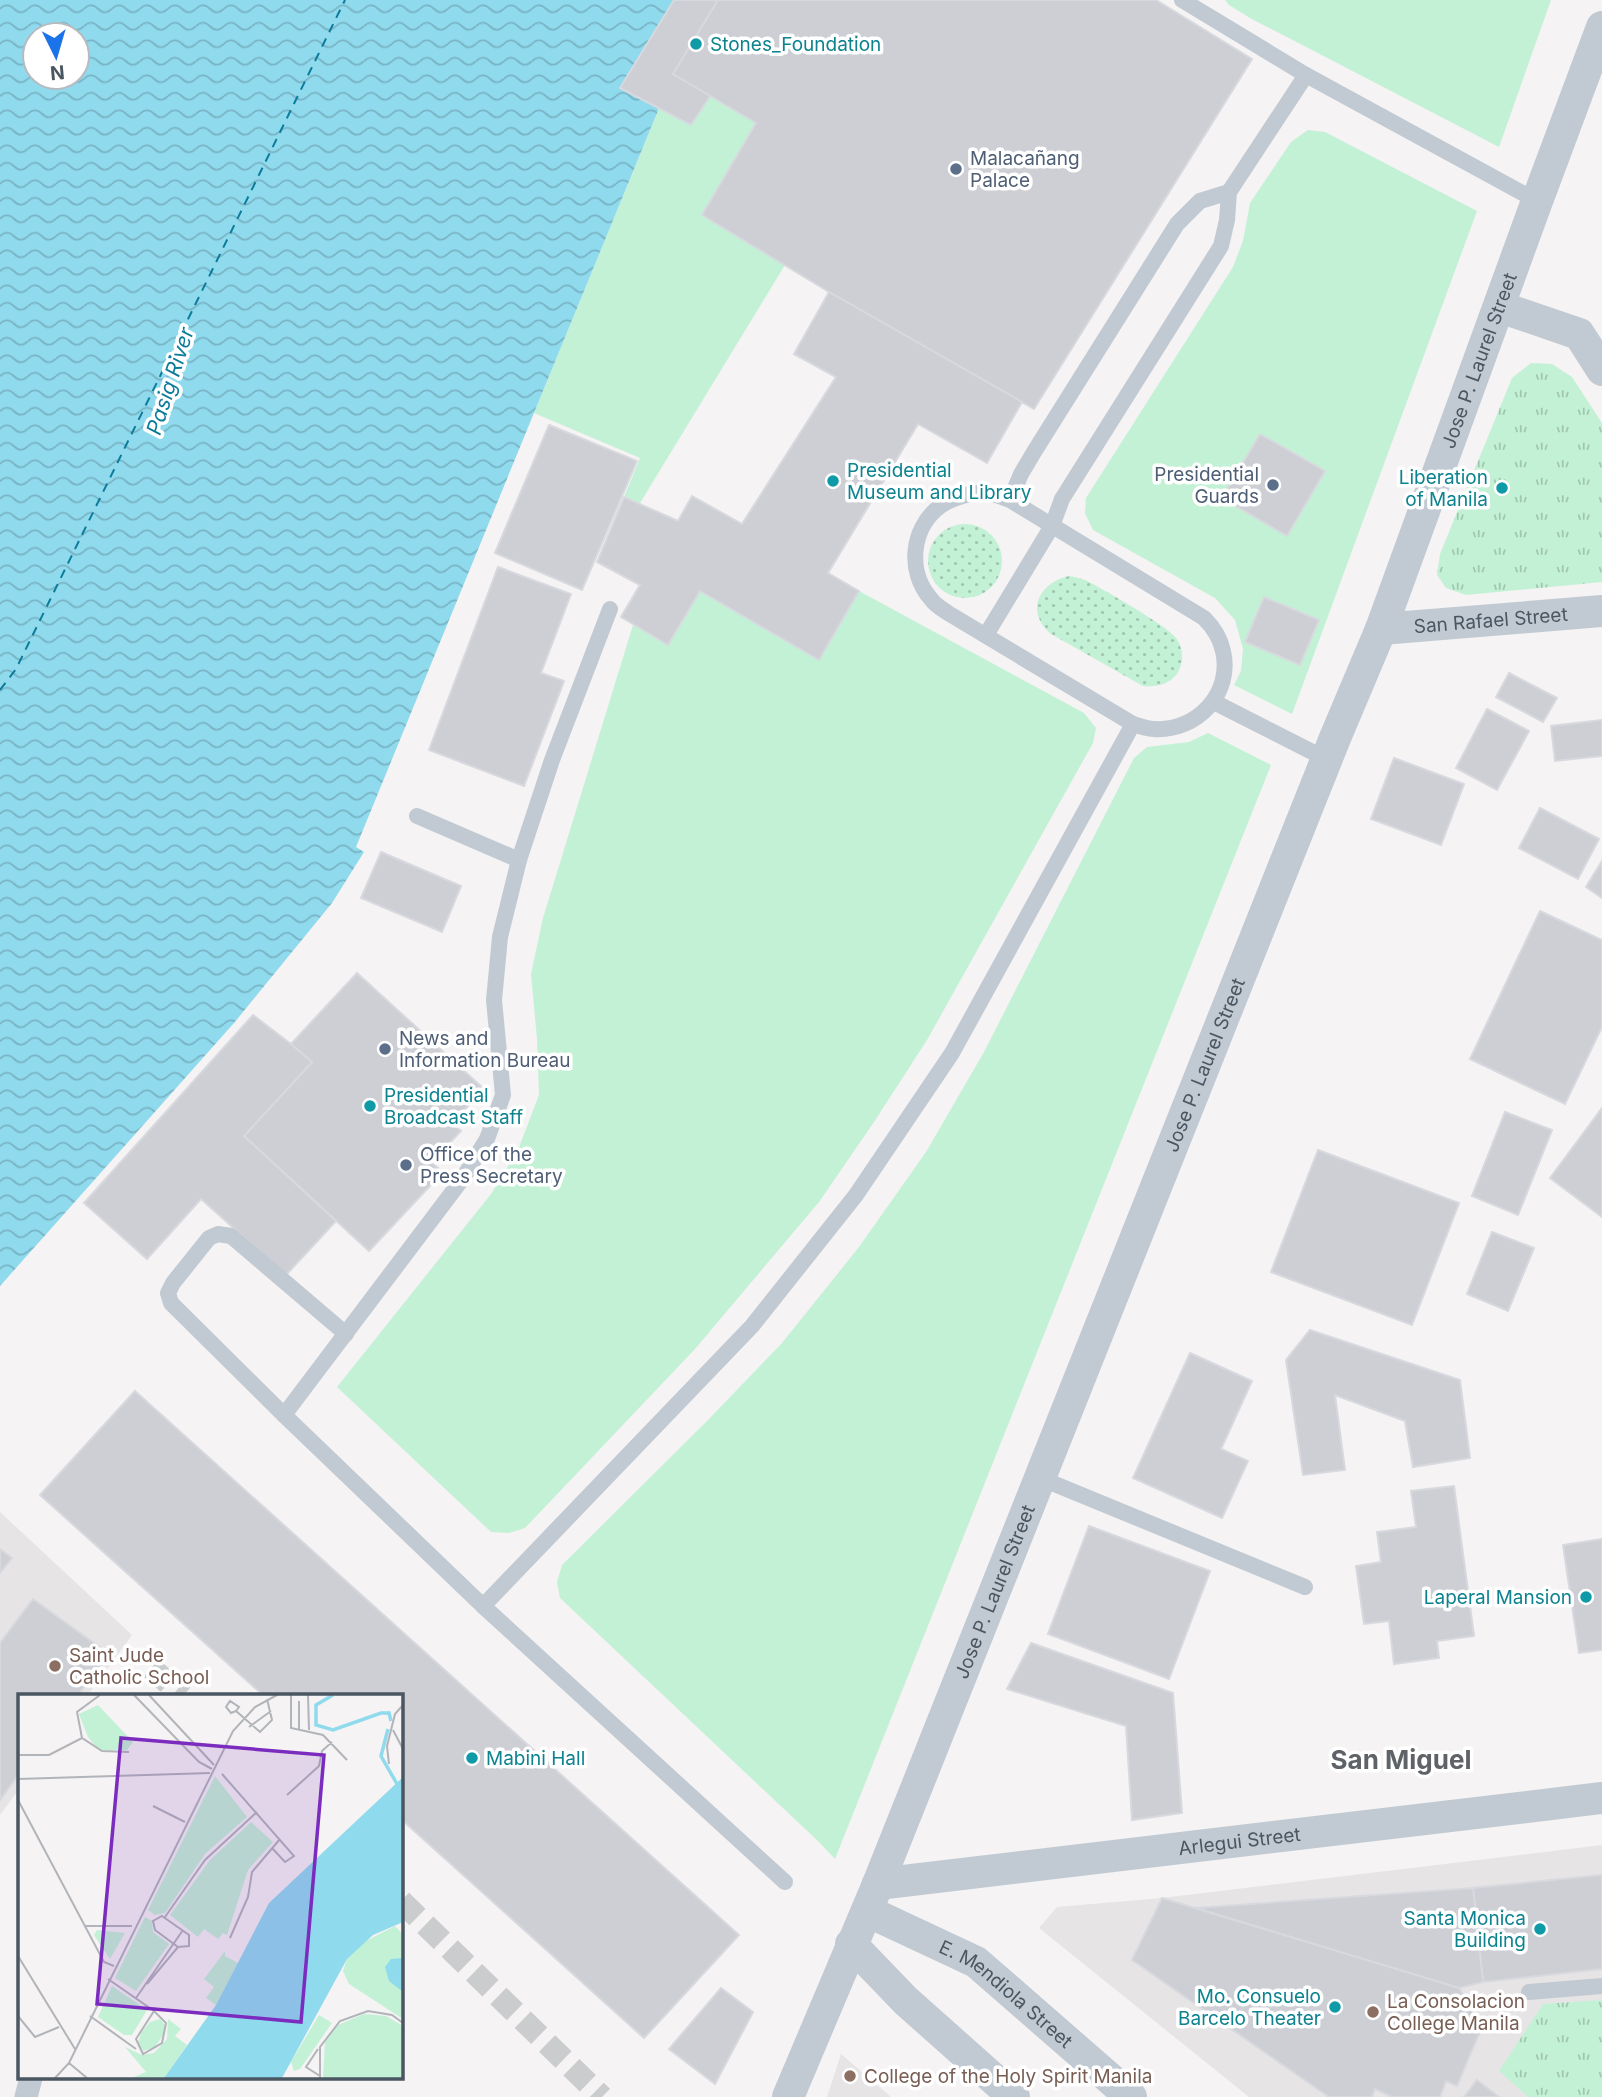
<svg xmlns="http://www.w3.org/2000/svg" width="1602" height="2097" font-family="Inter,sans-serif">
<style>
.education{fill:#e6e4e5}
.grass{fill:url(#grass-dots)}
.park{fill:url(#park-tufts)}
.garden{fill:#c3f1d5}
.water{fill:url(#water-waves);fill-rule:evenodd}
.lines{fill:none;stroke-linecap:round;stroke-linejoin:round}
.ferry{stroke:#0c7c9b;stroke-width:2;stroke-dasharray:9 7;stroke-linecap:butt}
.building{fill:#cdcfd5;stroke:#d7d9de;stroke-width:2}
.pedestrian-tunnel{stroke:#caccce;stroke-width:23;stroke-dasharray:23 11;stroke-linecap:butt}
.service{stroke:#c1cad2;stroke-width:16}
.pedestrian{stroke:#c1cad2;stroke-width:23}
.minor{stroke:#c1cad2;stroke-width:32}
.culture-dot{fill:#0f9aa8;stroke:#fff;stroke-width:2.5}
.service-dot{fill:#5c6f8a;stroke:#fff;stroke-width:2.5}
.education-dot{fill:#8d6e63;stroke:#fff;stroke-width:2.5}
.labels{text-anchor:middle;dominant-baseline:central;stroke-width:7;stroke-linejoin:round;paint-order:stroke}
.culture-label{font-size:19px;fill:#0d838f;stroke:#fff;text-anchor:start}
.service-label{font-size:19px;fill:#4e5e75;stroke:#fff;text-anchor:start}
.street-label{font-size:19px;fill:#4a5661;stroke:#fff}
.education-label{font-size:19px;fill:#785e54;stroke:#fff;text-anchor:start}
.water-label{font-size:21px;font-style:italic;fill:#0c7c9b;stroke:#fff}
.district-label{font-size:26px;font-weight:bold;fill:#5f6368;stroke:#fff}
.inset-river{fill:none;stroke:#90daee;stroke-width:3.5}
.inset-road{fill:none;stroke:#b1b4b9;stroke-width:2}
.view{fill:#7b2cbf;fill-opacity:0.15;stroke:#7b2cbf;stroke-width:3.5}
.inset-edge{fill:none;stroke:#4a5661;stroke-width:3.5}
</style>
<defs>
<pattern id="grass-dots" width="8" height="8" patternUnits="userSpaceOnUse" patternTransform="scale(1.75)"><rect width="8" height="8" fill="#c3f1d5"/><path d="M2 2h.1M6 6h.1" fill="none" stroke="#a0c6b0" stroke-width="1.8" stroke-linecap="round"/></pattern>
<pattern id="park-tufts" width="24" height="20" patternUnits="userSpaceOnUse" patternTransform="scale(1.75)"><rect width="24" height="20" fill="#c3f1d5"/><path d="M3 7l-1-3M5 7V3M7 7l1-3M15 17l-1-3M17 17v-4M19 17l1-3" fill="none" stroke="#a0c6b0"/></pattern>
<pattern id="water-waves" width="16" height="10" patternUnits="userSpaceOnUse" patternTransform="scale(1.75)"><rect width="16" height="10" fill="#90daee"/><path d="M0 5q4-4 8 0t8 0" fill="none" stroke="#78b4c4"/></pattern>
</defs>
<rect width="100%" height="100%" fill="#f5f3f3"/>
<g class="education">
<path d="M0,1512L132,1635L87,1696H19V1789L0,1815Z"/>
<path d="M1602,1845V2097H1249L1039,1928L1057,1907L1162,1898Z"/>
<path d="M841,2054L891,2097H827Z"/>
</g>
<g class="grass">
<circle cx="965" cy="561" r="37"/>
<path d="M1069,576C1075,577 1080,578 1085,580C1100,587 1169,627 1176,638C1184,649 1184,663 1177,674C1168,685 1156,687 1143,686L1051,634C1025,612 1038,583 1069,576Z"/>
</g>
<g class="park">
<path d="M1531,363L1552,364L1572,377L1602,423V582L1466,595L1446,588L1437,575L1440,554L1512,378Z"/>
<path d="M1602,2000V2097H1528L1499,2071L1543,2004Z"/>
</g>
<g class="garden">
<path d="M1225,0H1551L1499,147L1250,18L1229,5Z"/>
<path d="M673,74L756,123L703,215L785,265L640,503L624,497L640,458L534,413Z"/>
<path d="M1308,130L1325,132L1477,211L1292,714L1234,685L1241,671L1243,649L1235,620L1215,598L1093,530L1085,513L1086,498L1233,267L1243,241L1250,203L1291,142Z"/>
<path d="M700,591L818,660L859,591L1084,713L1096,728L1093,743L927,1040L874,1122L819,1202L695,1349L525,1528L509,1533L491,1532L337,1387L491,1194L518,1150L539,1095L537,1039L531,974L543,918L633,625L668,645Z"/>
<path d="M1208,733L1271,765L835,1859L819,1842L560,1598L557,1582L562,1565L708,1420L782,1343L859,1247L926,1152L984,1052L1134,758L1147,747L1189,742Z"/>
</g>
<path class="water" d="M0,0H718L673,74L356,847L364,852L332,903L234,1023L0,1286ZM35,35H77V77H35Z"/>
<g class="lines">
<path class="ferry" d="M0,690L16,669L345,0"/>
</g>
<g class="building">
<path d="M674,0H774L691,125L620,88Z"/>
<path d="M718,0H1156L1252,59L1034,409L829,292L702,215L756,123L673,74Z"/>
<path d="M829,292L1022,402L987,463L918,424L828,573L859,591L819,660L700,591L668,645L621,617L640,585L597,562L624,497L678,521L692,496L742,524L836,377L794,354Z"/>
<path d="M549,425L637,461L582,590L495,553Z"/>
<path d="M1260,434L1325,471L1287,536L1222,498Z"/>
<path d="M498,567L571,594L541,673L564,681L524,786L429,750Z"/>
<path d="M1264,597L1319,620L1300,665L1245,642Z"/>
<path d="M1509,673L1557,698L1543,722L1496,697Z"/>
<path d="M1487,709L1529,731L1497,790L1456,768Z"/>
<path d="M1602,720V756L1555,761L1551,726Z"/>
<path d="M1394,758L1464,784L1441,845L1371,819Z"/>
<path d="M1540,808L1599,839L1578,879L1519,848Z"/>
<path d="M381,852L461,886L442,932L361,898Z"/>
<path d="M1602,861V898L1586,887Z"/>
<path d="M1540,911L1602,940V1027L1565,1104L1470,1059Z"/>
<path d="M357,973L484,1089L452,1123L461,1131L431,1162L443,1172L369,1251L244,1136L312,1062L291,1044Z"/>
<path d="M253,1015L291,1044L312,1062L244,1136L336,1221L286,1275L201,1199L147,1259L84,1203Z"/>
<path d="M1602,1108V1217L1550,1178Z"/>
<path d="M1505,1112L1552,1130L1518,1215L1472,1196Z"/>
<path d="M1318,1150L1459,1203L1412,1325L1271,1272Z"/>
<path d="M1492,1232L1534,1248L1508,1311L1467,1294Z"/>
<path d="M1310,1330L1460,1380L1470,1458L1413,1467L1405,1421L1335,1395L1345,1470L1303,1475L1286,1360Z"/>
<path d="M1190,1353L1252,1381L1221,1449L1248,1461L1222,1518L1133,1478Z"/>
<path d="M135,1391L739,1935L644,2038L401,1819V1696H264L40,1495Z"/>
<path d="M1454,1486L1474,1636L1437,1641L1439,1658L1394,1664L1389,1621L1364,1624L1356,1566L1381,1562L1377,1532L1416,1527L1411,1491Z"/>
<path d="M1089,1526L1210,1571L1169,1679L1048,1634Z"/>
<path d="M1602,1539V1650L1579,1653L1563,1545Z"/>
<path d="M0,1549L12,1558L0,1573Z"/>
<path d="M33,1599L109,1654L77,1696H19V1774L0,1800V1643Z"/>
<path d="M1031,1643L1173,1693L1182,1813L1132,1820L1126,1726L1007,1689Z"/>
<path d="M1602,1875V1969L1483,1982L1473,1888Z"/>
<path d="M1473,1888L1483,1982L1459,1988L1195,1908Z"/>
<path d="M1162,1898L1459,1988L1482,2027L1457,2086L1446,2081L1440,2097H1392L1375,2089L1372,2097H1329L1132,1960Z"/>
<path d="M721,1988L753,2012L715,2084L669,2049Z"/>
<path d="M1477,2080L1499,2097H1464Z"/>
</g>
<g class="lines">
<g class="pedestrian-tunnel">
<path d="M151,1668L183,1696"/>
<path d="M401,1901L602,2097"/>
</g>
<g class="service">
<path d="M1182,0L1306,75L1537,201"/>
<path d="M974,493L993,494L1010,500L1204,618C1213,627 1220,637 1223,651C1233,693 1197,732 1154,729C1147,729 1140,726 1133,724L948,613C942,609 935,605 931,599C907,572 911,529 939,507C949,499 962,496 974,493Z"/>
<path d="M1010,500L1021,474L1034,452L1177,224L1200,201L1229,192"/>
<path d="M986,635L1052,526L1062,499L1221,246L1227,220L1229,192L1306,75"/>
<path d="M1214,702L1326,759"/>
<path d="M417,816L519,860"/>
<path d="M346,1334L231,1236L218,1234L209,1238L173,1283L168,1293L171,1303L284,1415L483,1606L785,1882"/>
<path d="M284,1415L463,1178L487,1139L503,1095L494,1000L500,937L519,860L552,760L610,609"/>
<path d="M1040,1478L1305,1587"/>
<path d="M483,1606L752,1326L856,1195L952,1053L1133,724"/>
<path d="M1529,1992L1602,1986"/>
</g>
<path class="pedestrian" d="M26,2097L31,2078"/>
<g class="minor">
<path d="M1500,307L1579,334L1602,370"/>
<path id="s1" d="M1381,629L1602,611"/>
<path id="s2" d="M878,1884L1602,1798"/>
<path id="s3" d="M867,1911L976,1962L1131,2097"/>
<path d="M851,1944L906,2001L1014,2097"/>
<path id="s4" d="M788,2097L878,1884L1335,738L1381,629L1537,201L1602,27"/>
</g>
</g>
<g class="culture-dot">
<circle cx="696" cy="44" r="7"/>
<circle cx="833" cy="481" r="7"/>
<circle cx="1502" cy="488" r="7"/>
<circle cx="370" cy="1106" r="7"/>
<circle cx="1586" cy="1597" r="7"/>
<circle cx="472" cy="1758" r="7"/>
<circle cx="1540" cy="1929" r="7"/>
<circle cx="1335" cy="2007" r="7"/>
</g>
<g class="service-dot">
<circle cx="956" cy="169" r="7"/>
<circle cx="1273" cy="485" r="7"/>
<circle cx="385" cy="1049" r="7"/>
<circle cx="406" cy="1165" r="7"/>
</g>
<g class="education-dot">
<circle cx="55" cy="1666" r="7"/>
<circle cx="1373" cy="2012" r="7"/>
<circle cx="850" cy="2076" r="7"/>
</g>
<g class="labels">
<g class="culture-label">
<text x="710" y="44">Stones_Foundation</text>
<text x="847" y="470">Presidential<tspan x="847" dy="22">Museum and Library</tspan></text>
<text x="1488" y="477" text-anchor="end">Liberation<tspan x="1488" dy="22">of Manila</tspan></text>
<text x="384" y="1095">Presidential<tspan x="384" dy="22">Broadcast Staff</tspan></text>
<text x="1572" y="1597" text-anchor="end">Laperal Mansion</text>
<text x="486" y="1758">Mabini Hall</text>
<text x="1526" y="1918" text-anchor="end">Santa Monica<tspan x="1526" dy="22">Building</tspan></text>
<text x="1321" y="1996" text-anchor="end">Mo. Consuelo<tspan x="1321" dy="22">Barcelo Theater</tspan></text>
</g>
<g class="service-label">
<text x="970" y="158">Malacañang<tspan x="970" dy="22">Palace</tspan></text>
<text x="1259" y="474" text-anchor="end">Presidential<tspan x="1259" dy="22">Guards</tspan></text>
<text x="399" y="1038">News and<tspan x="399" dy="22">Information Bureau</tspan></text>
<text x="420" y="1154">Office of the<tspan x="420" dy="22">Press Secretary</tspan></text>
</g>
<g class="street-label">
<text stroke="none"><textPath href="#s4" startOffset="1869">Jose P. Laurel Street</textPath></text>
<text stroke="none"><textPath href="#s1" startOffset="110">San Rafael Street</textPath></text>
<text stroke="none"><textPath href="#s4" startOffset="1113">Jose P. Laurel Street</textPath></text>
<text stroke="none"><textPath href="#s4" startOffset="546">Jose P. Laurel Street</textPath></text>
<text stroke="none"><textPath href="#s2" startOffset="364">Arlegui Street</textPath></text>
<text stroke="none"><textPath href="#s3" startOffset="163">E. Mendiola Street</textPath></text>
</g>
<g class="education-label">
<text x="69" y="1655">Saint Jude<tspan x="69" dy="22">Catholic School</tspan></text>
<text x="1387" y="2001">La Consolacion<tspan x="1387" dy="22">College Manila</tspan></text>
<text x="864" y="2076">College of the Holy Spirit Manila</text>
</g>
<g class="water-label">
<text transform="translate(170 381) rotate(-72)">Pasig River</text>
</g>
<g class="district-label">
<text x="1401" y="1759">San Miguel</text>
</g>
</g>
<g transform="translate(18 1694)">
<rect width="385" height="385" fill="#f5f3f3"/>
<path d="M377,232L385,241V325L331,290L325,277L329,265L344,249ZM346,320L368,322L385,332V384H305L307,348L320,331ZM301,321L314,329L282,375L276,377L273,368ZM150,325L163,335L157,342L169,351L146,384H114L128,378L107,353L124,361L136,359L149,345Z" fill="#c3f1d5"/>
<path d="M80,11L115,48L109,56H81L70,43L61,20ZM79,236L107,239L92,265L76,241Z" fill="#c3f1d5"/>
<path d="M197,82L229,123L187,160L147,219L137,221L130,216ZM233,128L255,148L230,176L209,241L205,239L200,245L186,235L180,243L152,221L192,166ZM127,223L134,227L135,238L151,250L118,297L97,284ZM207,257V262L220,269L198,311L188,304L196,293L186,285ZM94,292L129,316L114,341H106L80,323ZM142,325L147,331L145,341L137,353L125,357L120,349L123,339L132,328Z" fill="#c3f1d5"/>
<path d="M385,83V228L355,241L329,265L264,384H146L198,311L251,209ZM385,264V298L371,287L367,273L373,265Z" fill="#90daee"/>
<path class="inset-river" d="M315,1L298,11V31L315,36L363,19H371L373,27M370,35L363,62L379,90M201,384L288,242L319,208L385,152"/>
<path class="inset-road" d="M116,1L181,68L194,75M131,1L196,71M273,1V34L305,41L329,66M290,1L291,36M281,7V37M218,17L221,13L212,7L208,13L213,19L218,17L242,38L254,26L249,5M231,33L253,17M375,36L385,55M64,44L59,18L82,1M0,61H31L64,44L84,57L111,58M371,70L369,52L377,20L385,11M204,80L276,162L267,168L254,154M0,85L192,79M269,101L301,72L304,57L314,48M0,106L86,268L96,272M135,112L167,128M144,222L171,241V252L160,253L137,236L135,227ZM147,223L187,166L239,118M67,232H114M212,244L230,203L234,178L262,145M0,262L57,355M90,285L136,317L148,329L144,349L125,360L118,345L136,317M129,290L160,253M118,304L165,236M0,322L17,343L41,333M72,322L118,355M300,355L288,373L302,382M51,369L69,384M37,384L51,369L215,37L237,13L259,1M302,384V353L322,327L350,317L374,321L385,329"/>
<path class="view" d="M103,44L306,61L283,328L79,310Z"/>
<rect width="385" height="385" class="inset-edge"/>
</g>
<g transform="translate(56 56) rotate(175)"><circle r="33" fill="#ffffff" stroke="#b7bbc0" stroke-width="2"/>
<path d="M0-5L12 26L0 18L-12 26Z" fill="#1a73e8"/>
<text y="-10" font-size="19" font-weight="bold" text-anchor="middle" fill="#4a5661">N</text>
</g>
</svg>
